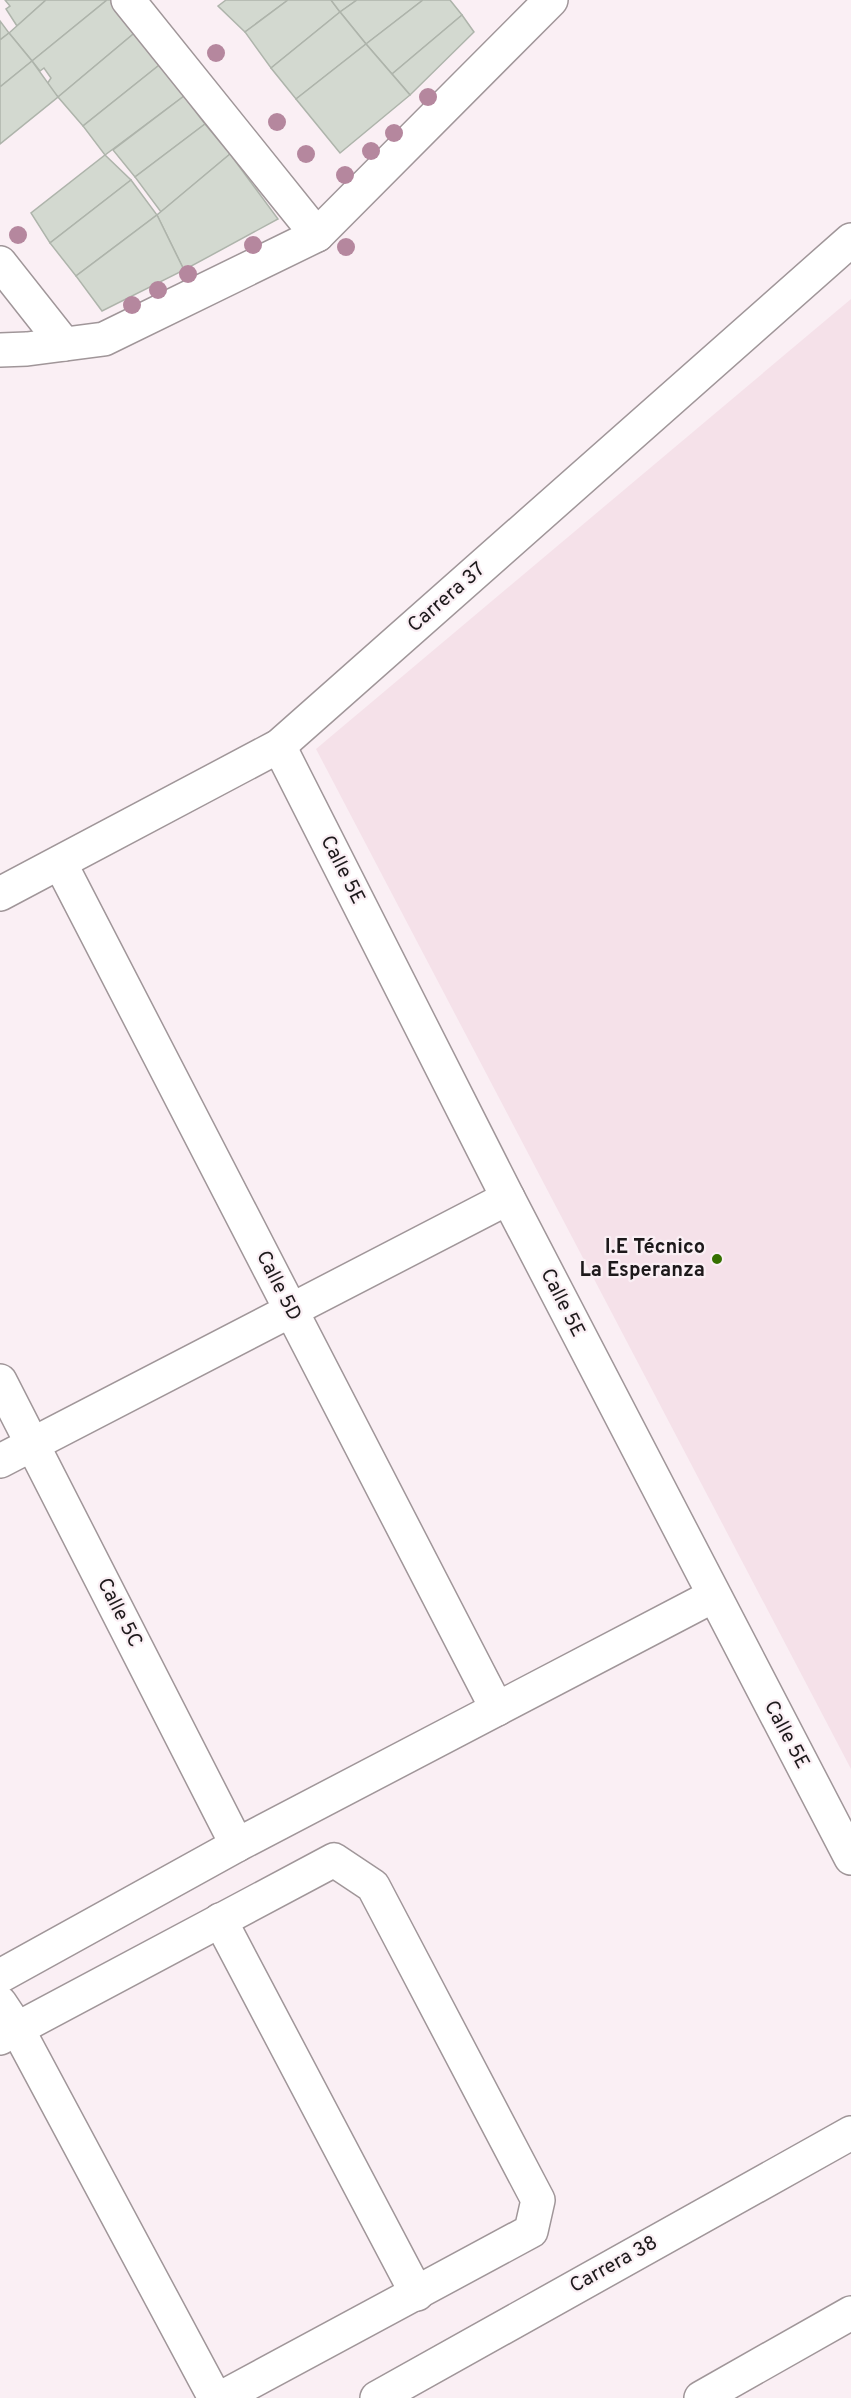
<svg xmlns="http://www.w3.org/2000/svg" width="851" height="2398" font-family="Overpass,sans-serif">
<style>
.built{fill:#f5e1e9}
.building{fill:#d3d9d0;stroke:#aeb4ab;stroke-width:1.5}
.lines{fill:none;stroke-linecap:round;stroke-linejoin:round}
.minor-casing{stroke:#a09699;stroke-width:36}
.minor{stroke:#fff;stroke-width:33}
.tree{fill:#b5879e}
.poi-dot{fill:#357000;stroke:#faeff4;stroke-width:2}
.labels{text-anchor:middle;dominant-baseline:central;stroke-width:4.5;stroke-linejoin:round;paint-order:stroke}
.street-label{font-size:20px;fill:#1d191b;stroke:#faeff4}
.poi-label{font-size:20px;font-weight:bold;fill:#1d191b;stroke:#faeff4;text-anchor:end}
</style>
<rect width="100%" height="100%" fill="#faeff4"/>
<path class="built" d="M851,299V1769L316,749Z"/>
<g class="building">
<path d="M5,0H46L17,26L6,9L10,6Z"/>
<path d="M46,0H107L32,61L9,33Z"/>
<path d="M107,0H115L138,30L58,97L47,84L51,78L44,68L40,71L32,61Z"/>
<path d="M226,0H288L245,32L218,6Z"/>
<path d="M288,0H331L340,12L271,68L245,32Z"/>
<path d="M331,0H357L340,12Z"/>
<path d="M357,0H423L366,44L340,12Z"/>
<path d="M423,0H450L462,15L392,74L366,44Z"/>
<path d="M340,12L366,44L296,99L271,68Z"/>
<path d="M462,15L474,32L410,95L392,74Z"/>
<path d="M0,21L9,33L0,40Z"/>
<path d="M138,30L163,62L83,126L58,97Z"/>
<path d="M9,33L32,61L0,87V40Z"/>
<path d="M366,44L410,95L340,153L296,99Z"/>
<path d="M32,61L58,97L0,144V87Z"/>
<path d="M163,62L184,96L105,155L83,126Z"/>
<path d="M184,96L205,124L135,177L113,150Z"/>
<path d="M205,124L230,154L161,212L135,177Z"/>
<path d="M230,154L278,219L184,270L157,215Z"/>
<path d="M105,155L131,180L50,243L31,213Z"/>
<path d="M131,180L157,215L76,276L50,243Z"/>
<path d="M157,215L184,270L102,311L76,276Z"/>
</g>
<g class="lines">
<defs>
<g id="minor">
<path d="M128,0L317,235"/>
<path d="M0,263L64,344"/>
<path d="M0,350L27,349L104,339L317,235L551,0"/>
<path d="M279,746L508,1198L851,1858"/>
<path d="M60,863L497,1709"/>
<path d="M0,894L279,746L851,240"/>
<path d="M0,1381L237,1845"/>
<path d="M0,1461L508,1198"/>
<path d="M220,1920L417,2294"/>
<path d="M0,1976L237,1845L713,1596"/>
<path d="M0,2003L18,2030L215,2398"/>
<path d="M0,2038L334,1860L373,1886L538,2200L531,2231L221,2398"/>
<path d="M377,2398L851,2133"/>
<path d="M701,2398L851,2313"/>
</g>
</defs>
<use href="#minor" class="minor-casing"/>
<use href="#minor" class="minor"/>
</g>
<g class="tree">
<circle cx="216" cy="53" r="9"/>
<circle cx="428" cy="97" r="9"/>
<circle cx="277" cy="122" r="9"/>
<circle cx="394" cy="133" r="9"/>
<circle cx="371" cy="151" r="9"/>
<circle cx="306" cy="154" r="9"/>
<circle cx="345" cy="175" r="9"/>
<circle cx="18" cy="235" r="9"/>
<circle cx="253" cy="245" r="9"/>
<circle cx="346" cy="247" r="9"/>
<circle cx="188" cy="274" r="9"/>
<circle cx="158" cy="290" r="9"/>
<circle cx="132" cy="305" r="9"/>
</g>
<circle class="poi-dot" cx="717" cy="1259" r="6"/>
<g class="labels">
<g class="street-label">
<text transform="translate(447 598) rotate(-41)">Carrera 37</text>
<text transform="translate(342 870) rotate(63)">Calle 5E</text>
<text transform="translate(278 1286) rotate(63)">Calle 5D</text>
<text transform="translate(562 1303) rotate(63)">Calle 5E</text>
<text transform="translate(119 1613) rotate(63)">Calle 5C</text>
<text transform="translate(786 1735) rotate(62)">Calle 5E</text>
<text transform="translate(614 2265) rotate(-29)">Carrera 38</text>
</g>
<g class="poi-label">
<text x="705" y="1248">I.E Técnico<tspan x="705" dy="23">La Esperanza</tspan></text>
</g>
</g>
</svg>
